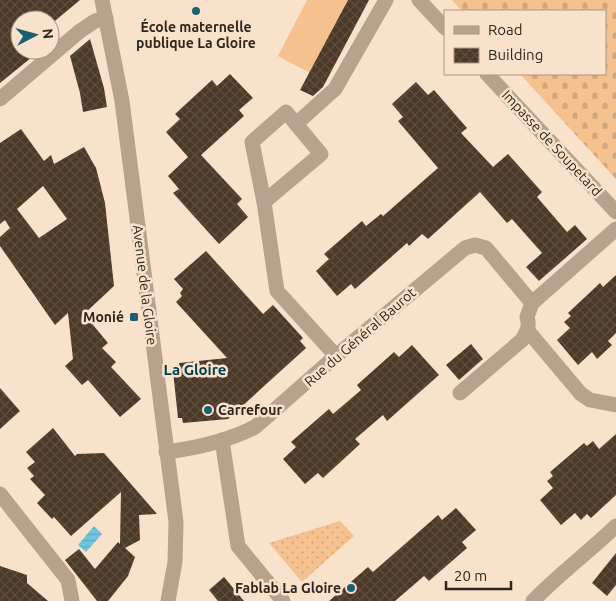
<svg xmlns="http://www.w3.org/2000/svg" width="616" height="601" font-family="Ubuntu,sans-serif">
<style>
.cemetery{fill:url(#cemetery-stones)}
.park{fill:url(#park-dots)}
.pitch{fill:#f5c18f}
.water{fill:url(#water-rules)}
.building{fill:url(#building-cross-hatch);fill-rule:evenodd}
.lines{fill:none;stroke-linecap:round;stroke-linejoin:round}
.minor{stroke:#b9a28d;stroke-width:15}
.tertiary{stroke:#b9a28d;stroke-width:15}
.poi-dot{fill:#1b5f72;stroke:#f9e2cc;stroke-width:2}
.labels{text-anchor:middle;dominant-baseline:central;stroke-width:5;stroke-linejoin:round;paint-order:stroke}
.poi-label{font-size:14px;font-weight:bold;fill:#2e251d;stroke:#f9e2cc;text-anchor:end}
.street-label{font-size:14px;fill:#2e251d;stroke:#f9e2cc}
.neighbourhood-label{font-size:15px;font-weight:bold;fill:#013c4b;stroke:#f9e2cc}
</style>
<defs>
<pattern id="cemetery-stones" width="16" height="16" patternUnits="userSpaceOnUse" patternTransform="scale(1.25)"><rect width="16" height="16" fill="#f5c18f"/><path d="M2 7V4a2 2 0 0 1 4 0v3zM10 15v-3a2 2 0 0 1 4 0v3z" fill="#d2a67b"/></pattern>
<pattern id="park-dots" width="8" height="8" patternUnits="userSpaceOnUse" patternTransform="scale(1.25)"><rect width="8" height="8" fill="#f5c18f"/><path d="M2 2h.1M6 6h.1" fill="none" stroke="#d2a67b" stroke-width="1.8" stroke-linecap="round"/></pattern>
<pattern id="water-rules" width="6" height="5" patternUnits="userSpaceOnUse" patternTransform="scale(1.25)"><rect width="6" height="5" fill="#70c5df"/><path d="M0 2.5h6" fill="none" stroke="#61a9bf"/></pattern>
<pattern id="building-cross-hatch" width="8" height="8" patternUnits="userSpaceOnUse" patternTransform="scale(1.25)"><rect width="8" height="8" fill="#4c3928"/><path d="M0 0l8 8M0 8l8-8" fill="none" stroke="#5d4d3e"/></pattern>
</defs>
<rect width="100%" height="100%" fill="#f9e2cc"/>
<path class="cemetery" d="M452,0H616V179L520,74H605V11H462Z"/>
<path class="park" d="M340,521L354,536L302,582L269,543Z"/>
<path class="pitch" d="M307,0H348L310,73L278,56Z"/>
<path class="water" d="M94,526L102,534L86,552L78,545Z"/>
<g class="building">
<path d="M0,0H80L50,25V20H20V50H35L37,53L0,83Z"/>
<path d="M348,0H369L323,87L313,96L300,90Z"/>
<path d="M90,39L104,88L107,107L83,112L80,93L70,56Z"/>
<path d="M230,74L253,98L239,110L244,116L201,155L242,199L237,204L248,217L219,244L173,193L179,189L168,176L188,157L166,132L180,119L175,114L212,80L217,86Z"/>
<path d="M416,82L428,95L434,90L467,128L461,133L493,167L508,154L542,192L537,197L567,232L575,225L587,239L539,281L526,267L542,253L512,219L507,223L480,192L428,239L422,234L409,246L407,243L355,289L351,284L337,296L316,271L329,259L324,254L362,221L366,226L381,214L383,216L438,168L398,121L403,117L392,104Z"/>
<path d="M21,129L44,161L51,155L54,164L84,147L96,168L105,203L114,286L84,314L108,343L102,348L116,362L111,367L141,399L120,417L88,380L82,385L65,366L73,359L68,313L55,325L0,246V237L10,228L5,220L0,224V143ZM43,186L67,219L39,238L17,209Z"/>
<path d="M206,251L263,314L273,305L303,338L300,341L306,348L228,419L183,423L182,418H178L173,371L180,370L179,363L227,358L176,302L182,296L180,293L183,289L174,279Z"/>
<path d="M616,275V333L608,341L612,345L597,359L592,352L578,365L557,340L570,328L564,322L571,316L568,313L600,283L603,287Z"/>
<path d="M471,344L483,359L459,380L446,365Z"/>
<path d="M412,345L439,375L387,421L383,415L355,439L360,444L323,478L318,473L305,484L283,459L296,447L291,442L329,409L333,414L361,390L357,385L394,352L399,357Z"/>
<path d="M0,388L20,411L0,429Z"/>
<path d="M53,428L75,456L77,454L104,453L157,514L139,515L140,540L125,548L135,557L128,576L108,601H97L65,560L79,549L95,569L118,542L120,544L121,492L71,536L54,517L52,519L37,503L45,495L30,479L34,476L27,468L35,462L26,452Z"/>
<path d="M616,434V495L591,518L587,514L581,520L575,513L561,525L540,500L553,488L547,481L553,476L550,472L584,443L587,446L593,441L599,449Z"/>
<path d="M456,508L476,530L462,542L467,548L429,581L424,576L395,601H329L368,567L373,572L438,515L442,520Z"/>
<path d="M616,553V585L607,596L592,583Z"/>
<path d="M0,566L27,575V583L48,601H0Z"/>
<path d="M224,577L244,601H218L209,590Z"/>
</g>
<g class="lines">
<g class="minor">
<path d="M419,0L445,28"/>
<path d="M487,74L616,212"/>
<path d="M0,99L80,31L95,21L106,18"/>
<path d="M264,202L252,142L286,112L296,124"/>
<path d="M528,331L581,394L590,400L616,405"/>
<path d="M336,356L277,291L264,202L321,154L296,124L335,89L386,0"/>
<path d="M460,393L522,340C527,331 530,327 527,317L532,303L616,229"/>
<path d="M222,440L238,546L283,601"/>
<path d="M166,452C197,448 228,441 255,427L336,356L465,248L475,245L486,248L532,303"/>
<path d="M0,494L68,580L72,601"/>
<path d="M533,601C559,574 589,552 616,526"/>
</g>
<path class="tertiary" d="M102,0L122,101L176,522L175,562L168,601"/>
</g>
<g class="poi-dot">
<circle cx="196" cy="11" r="5"/>
<rect x="129" y="312" width="10" height="10" rx="2.5"/>
<circle cx="208" cy="410" r="5"/>
<circle cx="351" cy="588" r="5"/>
</g>
<g class="labels">
<g class="poi-label">
<text x="196" y="27" text-anchor="middle">École maternelle<tspan x="196" dy="16">publique La Gloire</tspan></text>
<text x="124" y="317">Monié</text>
<text x="218" y="410" text-anchor="start">Carrefour</text>
<text x="341" y="588">Fablab La Gloire</text>
</g>
<g class="street-label">
<text transform="translate(552 143) rotate(47)">Impasse de Soupetard</text>
<text transform="translate(145 285) rotate(83)">Avenue de la Gloire</text>
<text transform="translate(360 337) rotate(-41)">Rue du Général Baurot</text>
</g>
<g class="neighbourhood-label">
<text x="195" y="369">La Gloire</text>
</g>
</g>
<rect x="444" y="10" width="162" height="65" fill="#f9e2cc" stroke="#a89686"/>
<rect x="454" y="26" width="25" height="8" fill="#b9a28d" stroke="#a89686"/>
<text x="488" y="35" font-size="15" fill="#2e251d">Road</text>
<rect x="454" y="48" width="25" height="15" fill="url(#building-cross-hatch)" stroke="#a89686"/>
<text x="488" y="60" font-size="15" fill="#2e251d">Building</text>
<g transform="translate(35 35) rotate(84)"><circle r="24" fill="#f9e2cc" stroke="#a89686"/>
<path d="M0-4L9 19L0 12L-9 19Z" fill="#1b5f72"/>
<text y="-8" font-size="14" font-weight="bold" text-anchor="middle" fill="#2e251d">N</text>
</g>
<path d="M446 581v8h65v-8" fill="none" stroke="#2e251d" stroke-width="2.5"/>
<text x="454" y="581" font-size="15" fill="#2e251d" stroke="#f9e2cc" stroke-width="4" paint-order="stroke">20 m</text>
</svg>
